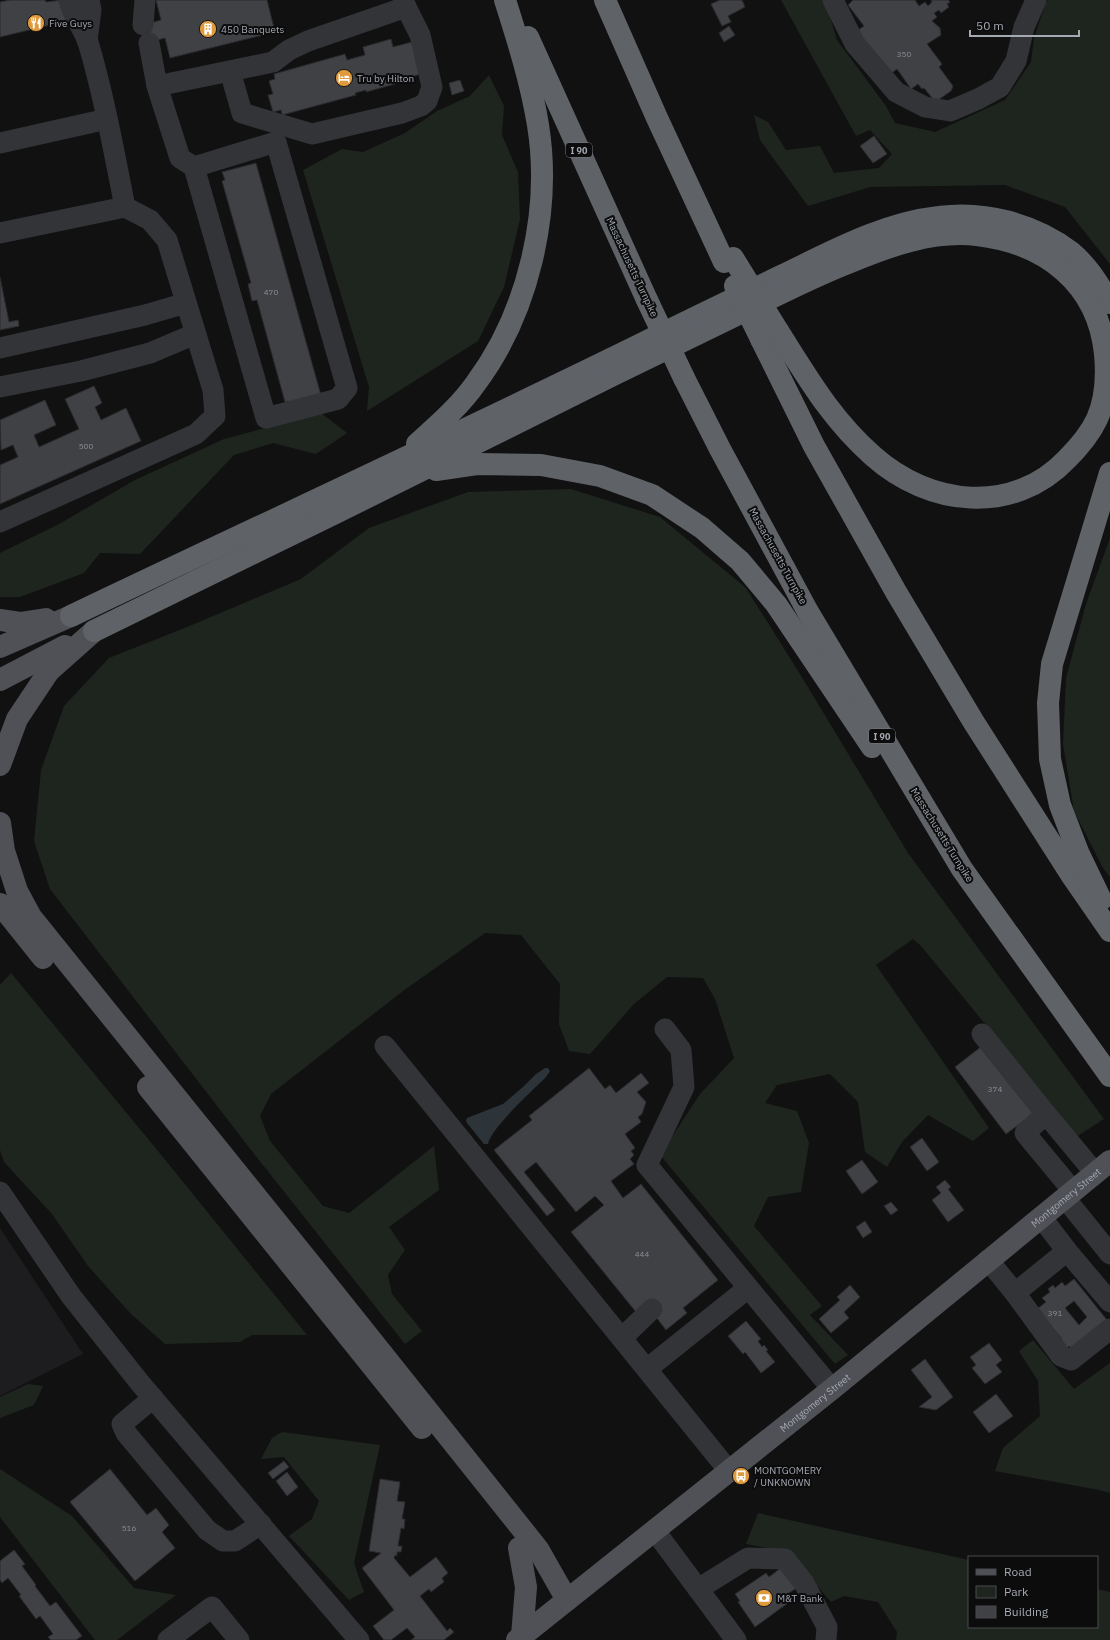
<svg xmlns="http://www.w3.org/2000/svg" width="1110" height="1640" font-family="'IBM Plex Sans',sans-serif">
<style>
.built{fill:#1d1d1f}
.green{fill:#1e251e}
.water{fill:#2c343a}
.building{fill:#404145;stroke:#2b2b2e;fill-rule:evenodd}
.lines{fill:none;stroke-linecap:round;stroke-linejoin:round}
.minor{stroke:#323437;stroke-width:21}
.major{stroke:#4f5156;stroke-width:22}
.highway{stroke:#5f6267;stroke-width:22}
.highway-bridge{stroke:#5f6267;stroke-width:22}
.labels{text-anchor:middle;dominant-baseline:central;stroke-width:4;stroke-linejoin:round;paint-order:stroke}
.number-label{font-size:8px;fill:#8b8f97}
.shield{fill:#0c0c0d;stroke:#767a80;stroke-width:1}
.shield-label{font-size:9px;font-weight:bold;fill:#a4a9b2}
.poi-label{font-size:10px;fill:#a4a9b2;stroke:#0c0c0d;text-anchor:start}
.street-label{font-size:10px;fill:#a4a9b2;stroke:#0c0c0d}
</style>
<rect width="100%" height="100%" fill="#111112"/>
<path class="built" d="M0,1228L83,1354L0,1396Z"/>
<g class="green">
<path d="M781,0H825L837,40L886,106L895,123L935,132L1005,100L1031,62L1034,38L1046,2L1048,0H1110V264L1065,207L1005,185L870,187L808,206L760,140L754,115L768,122L786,150L820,146L834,173L879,168L892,154L870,130L856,136Z"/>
<path d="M489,75L504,106L502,135L518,172L520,219L504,287L478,341L367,411L369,387L303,170L342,149L363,152L405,133L437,111L470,96Z"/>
<path d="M321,413L347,433L316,454L273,443L234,455L140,554L100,553L84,573L20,597H0V553L59,524L135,480L224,439Z"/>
<path d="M571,489L660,517L746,588L800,674L908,853L1104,1119L1076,1137L1051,1104L921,946L913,939L876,965L989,1128L973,1141L928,1115L902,1142L887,1167L865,1152L858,1102L830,1074L777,1085L765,1103L797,1111L809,1143L801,1192L768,1197L754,1226L822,1306L810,1315L848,1355L835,1364L660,1155L700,1094L734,1058L715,999L703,978L667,977L634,1004L590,1054L569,1051L559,1024L560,984L521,935L485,933L403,991L271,1094L260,1116L270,1141L323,1206L349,1213L434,1146L439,1190L389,1227L405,1250L388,1275L392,1294L422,1331L405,1344L251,1150L50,889L34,841L41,770L64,706L109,658L187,627L301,579L369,528L468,492Z"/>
<path d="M1110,538V877L1103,868L1074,811L1063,744L1066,678L1086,604Z"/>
<path d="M11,973L158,1151L307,1335H252L240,1342L165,1344L131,1314L88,1266L52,1214L4,1162L0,1150V985Z"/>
<path d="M1033,1340L1074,1389L1110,1363V1493L1099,1490L995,1471L1003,1448L1040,1416L1038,1381L1019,1351Z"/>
<path d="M28,1384L43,1386L34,1405L0,1418V1397Z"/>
<path d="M282,1432L380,1445L354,1563L364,1592L349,1600L289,1536L312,1519L319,1501L284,1457L261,1459L272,1438Z"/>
<path d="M0,1469L72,1516L134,1588L176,1595L117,1640H95L0,1517Z"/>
<path d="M758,1513L969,1560V1627H1097V1589L1110,1592V1640H896L897,1632L878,1602L844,1596L831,1602L788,1552L746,1544Z"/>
</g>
<path class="water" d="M545,1068H548L550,1071L546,1077C533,1090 491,1128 488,1144H484L467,1123L466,1121L467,1118L503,1104L523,1087L536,1074Z"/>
<g class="building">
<path d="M10,0H45L46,2L62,0L67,21L0,37V2Z"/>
<path d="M156,0H267L275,32L170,58L165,38L145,43L141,26L161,20Z"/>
<path d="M720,0H742L745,7L728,16L731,22L722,26L711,4Z"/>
<path d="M853,0H915L919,6L925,2L928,6L932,2L931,0H948L950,2L947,4L949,7L941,13L939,10L934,13L937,17L932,21L940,28L941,35L927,44L942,64L939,67L953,86L951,91L938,100L933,99L924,88L922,89L918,84L911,89L897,69L890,74L857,31L864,26L848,5Z"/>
<path d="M729,26L735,35L724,42L719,33Z"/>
<path d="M391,39L393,47L412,42L420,74L412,77L413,79L366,92V90L355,93L356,95L282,115L281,110L273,112L268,95L273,94L269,81L275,79L274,74L345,54L347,60L365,55L363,47Z"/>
<path d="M460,80L464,91L452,95L449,83Z"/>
<path d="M874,136L887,154L873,163L860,146Z"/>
<path d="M256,163L322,399L290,408L288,401L285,402L257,300L252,301L248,284L251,283L222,181L225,180L222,172Z"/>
<path d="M0,277L9,322L18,320L19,326L0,330Z"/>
<path d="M94,386L102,403L95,407L101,420L126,408L141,441L0,504V465L18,457L13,445L1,450L0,420L45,400L56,425L34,435L39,447L79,429L65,399Z"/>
<path d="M982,1046L1036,1112L1006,1134L955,1067Z"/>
<path d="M589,1068L605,1089L610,1085L616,1093L641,1073L649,1083L637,1092L646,1102L642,1114L638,1117L641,1122L625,1134L635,1148L631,1151L634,1155L630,1159L634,1164L611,1181L623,1198L641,1184L718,1280L683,1308L687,1313L666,1330L653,1313L636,1312L571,1232L604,1205L595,1196L576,1212L536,1162L524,1172L555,1210L547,1216L494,1150L532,1120L529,1116Z"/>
<path d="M922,1138L939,1162L927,1171L910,1147Z"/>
<path d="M862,1160L878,1182L862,1194L846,1171Z"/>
<path d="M945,1180L951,1187L948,1189L964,1210L948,1222L932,1200L941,1193L936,1187Z"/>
<path d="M891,1202L898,1210L891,1215L884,1206Z"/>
<path d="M865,1221L872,1232L863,1238L856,1227Z"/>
<path d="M1074,1279L1107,1320L1071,1349L1069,1346L1065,1350L1058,1342L1062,1339L1037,1309L1046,1302L1042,1298L1050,1292L1048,1289L1053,1285L1055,1288L1062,1282L1065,1286ZM1074,1301L1087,1317L1079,1325L1065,1308Z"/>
<path d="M850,1285L860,1297L844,1312L849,1318L831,1333L819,1319L840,1300L837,1297Z"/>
<path d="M746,1321L761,1339L758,1341L762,1347L764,1345L768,1350L766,1351L775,1362L761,1373L745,1352L743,1354L728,1336Z"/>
<path d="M989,1343L1002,1360L996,1365L1002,1372L985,1384L972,1368L976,1365L970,1357Z"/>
<path d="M925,1359L953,1397L936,1410L919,1407L932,1397L911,1370Z"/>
<path d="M996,1394L1013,1416L989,1433L973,1412Z"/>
<path d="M284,1461L289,1467L273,1479L268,1473Z"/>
<path d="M110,1469L147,1515L156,1508L169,1525L162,1532L175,1548L135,1581L70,1502Z"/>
<path d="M287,1472L298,1487L287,1496L276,1481Z"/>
<path d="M380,1479L400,1482L397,1501L405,1502L402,1519H405L404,1529L401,1528L398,1546H402L401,1552H397V1556L395,1555L394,1558L410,1577L436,1557L448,1573L442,1578L444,1582L431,1592L429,1589L420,1596L447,1631L450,1628L454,1632L444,1640H411L415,1637L407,1628L391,1640H384L373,1626L394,1610L362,1568L381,1553L369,1551Z"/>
<path d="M14,1550L25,1564L22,1566L36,1585L35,1586L50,1606L56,1602L82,1636L76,1640H51L48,1637L53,1634L40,1616L36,1619L19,1596L21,1595L8,1578L2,1583L0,1580V1561Z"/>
<path d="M786,1564L800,1586L784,1596L788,1603L755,1627L738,1602L740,1601L735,1594L766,1573L769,1577Z"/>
</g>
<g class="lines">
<g class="minor">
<path d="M833,0L855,44L896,92L925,107L950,111L978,99L1000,87L1016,61L1024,27L1036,0"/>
<path d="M143,25L145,0"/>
<path d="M87,40L91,10L89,0"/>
<path d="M149,43L157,86L273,62L289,50L308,41L406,7L403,0"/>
<path d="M230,71L242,113L312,134L402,113L421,106L427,101L432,87L420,35L406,7"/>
<path d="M157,86L180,158L194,167L276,142L347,388L338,399L266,418L194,167"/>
<path d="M0,143L107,119"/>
<path d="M0,233L125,207"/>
<path d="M0,348L145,315L186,303"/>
<path d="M0,387L81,371L150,353L195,334"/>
<path d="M0,522L196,434L215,416L213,390L167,240L150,220L125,207C114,152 104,96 88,42C83,27 73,17 69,0"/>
<path d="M665,1029L681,1050L684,1087L647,1165L832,1389"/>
<path d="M982,1034L1046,1114L1025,1133L1073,1191"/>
<path d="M385,1046L729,1471"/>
<path d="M1046,1114L1095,1173"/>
<path d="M0,1192L71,1296L140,1383L359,1640"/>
<path d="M1065,1198L1110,1254"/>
<path d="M1041,1217L1067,1251L1110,1302"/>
<path d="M988,1260L1015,1293L1061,1356L1071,1360L1110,1329"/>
<path d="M1015,1293L1067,1251"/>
<path d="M622,1338L652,1309"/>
<path d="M647,1369L748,1288"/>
<path d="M153,1398L122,1424L126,1433L207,1530L223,1541H235L261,1524"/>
<path d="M655,1531L736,1640"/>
<path d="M698,1589L748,1558L785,1559L804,1583L827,1627L826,1640"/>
<path d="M168,1640L212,1607L239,1640"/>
</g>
<g class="major">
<path d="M0,620L20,623L46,619"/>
<path d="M0,647L71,616"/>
<path d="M0,680L65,646"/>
<path d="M0,765L17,719L49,671L94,631"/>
<path d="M0,823L4,851L17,891L31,917L321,1277L538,1549L567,1600"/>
<path d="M0,904L43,958"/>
<path d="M148,1087L422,1428"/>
<path d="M519,1548L526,1587L522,1636"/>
<path id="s1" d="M517,1640L832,1389L1110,1161"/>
</g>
<g class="highway">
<path d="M605,0L657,118L724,262"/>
<path d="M528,37L647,300"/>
<path d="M761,339L814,446L896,592L973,721L1072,876L1110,931"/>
<path d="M684,378L720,449L808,612L962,869L1110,1076"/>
<path d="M417,444C438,425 460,406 476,383C528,313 552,212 538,125C531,82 518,41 505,0"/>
<path d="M436,470L477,464L541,465L600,476L652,495L702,528L740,561L776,604L872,747"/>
<path d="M71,616C253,529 437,444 619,355C673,328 727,302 781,276C831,252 883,223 939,217C985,211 1034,224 1071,252C1088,266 1099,285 1110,303"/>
<path d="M94,631C229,565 363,500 497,433C574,394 651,356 728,319C768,300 807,279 848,263C889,246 932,230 977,235C1045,243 1098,283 1105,354C1107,376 1106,399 1097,419C1090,434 1079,447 1067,459C1013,516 929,506 873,456C831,419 808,378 778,331"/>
<path d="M1101,900L1078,852L1060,805L1050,759L1048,703L1052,664L1110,473"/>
</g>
<g class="highway-bridge">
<path d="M733,258L778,331"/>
<path d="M735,286L761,339"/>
<path d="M647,300L684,378"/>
</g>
</g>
<defs>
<symbol id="restaurant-disc" viewBox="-11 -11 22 22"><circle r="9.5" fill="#de9a3d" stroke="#0c0c0d"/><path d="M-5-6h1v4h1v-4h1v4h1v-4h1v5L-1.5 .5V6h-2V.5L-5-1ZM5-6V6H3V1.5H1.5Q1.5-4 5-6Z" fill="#fff"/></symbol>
<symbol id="building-disc" viewBox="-11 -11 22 22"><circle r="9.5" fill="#de9a3d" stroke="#0c0c0d"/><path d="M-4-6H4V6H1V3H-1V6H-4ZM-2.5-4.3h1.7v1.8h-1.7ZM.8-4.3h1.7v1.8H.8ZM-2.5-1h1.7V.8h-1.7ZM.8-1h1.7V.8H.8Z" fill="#fff"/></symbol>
<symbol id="hotel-disc" viewBox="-11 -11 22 22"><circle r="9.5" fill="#de9a3d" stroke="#0c0c0d"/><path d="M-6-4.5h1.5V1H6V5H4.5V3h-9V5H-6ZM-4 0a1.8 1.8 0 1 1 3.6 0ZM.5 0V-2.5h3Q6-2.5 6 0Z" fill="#fff"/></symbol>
<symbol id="bus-disc" viewBox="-11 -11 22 22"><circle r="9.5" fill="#de9a3d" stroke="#0c0c0d"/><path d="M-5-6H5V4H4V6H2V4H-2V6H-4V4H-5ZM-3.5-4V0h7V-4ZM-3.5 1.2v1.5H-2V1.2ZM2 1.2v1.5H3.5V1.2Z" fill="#fff"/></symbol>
<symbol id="bank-disc" viewBox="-11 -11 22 22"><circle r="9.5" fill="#de9a3d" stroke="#0c0c0d"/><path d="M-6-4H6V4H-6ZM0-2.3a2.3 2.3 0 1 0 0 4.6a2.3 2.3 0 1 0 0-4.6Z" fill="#fff"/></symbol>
</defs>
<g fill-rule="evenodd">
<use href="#restaurant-disc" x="26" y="13" width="20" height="20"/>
<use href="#building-disc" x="198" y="19" width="20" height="20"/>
<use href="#hotel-disc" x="334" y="68" width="20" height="20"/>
<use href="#bus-disc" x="731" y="1466" width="20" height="20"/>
<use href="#bank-disc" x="754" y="1588" width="20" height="20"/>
</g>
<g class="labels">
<g class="number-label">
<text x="904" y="54">350</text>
<text x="271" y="292">470</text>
<text x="86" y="446">500</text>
<text x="995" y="1089">374</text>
<text x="642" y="1254">444</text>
<text x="1055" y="1313">391</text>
<text x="129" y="1528">516</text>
</g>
<g class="shield">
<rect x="566" y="143" width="26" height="14" rx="3"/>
<rect x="869" y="729" width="26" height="14" rx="3"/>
</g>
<g class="shield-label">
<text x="579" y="150">I 90</text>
<text x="882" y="736">I 90</text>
</g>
<g class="poi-label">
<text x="49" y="23">Five Guys</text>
<text x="221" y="29">450 Banquets</text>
<text x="357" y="78">Tru by Hilton</text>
<text x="754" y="1470">MONTGOMERY<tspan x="754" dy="12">/ UNKNOWN</tspan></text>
<text x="777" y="1598">M&amp;T Bank</text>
</g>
<g class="street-label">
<text transform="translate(632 267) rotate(65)">Massachusetts Turnpike</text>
<text transform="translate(778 556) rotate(61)">Massachusetts Turnpike</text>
<text transform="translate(942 835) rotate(58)">Massachusetts Turnpike</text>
<text stroke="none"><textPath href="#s1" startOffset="705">Montgomery Street</textPath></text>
<text stroke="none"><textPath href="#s1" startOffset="381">Montgomery Street</textPath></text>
</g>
</g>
<rect x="968" y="1556" width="130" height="72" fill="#0c0c0d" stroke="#494b4f"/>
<rect x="976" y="1569" width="20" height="6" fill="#4f5156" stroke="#494b4f"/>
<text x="1004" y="1576" font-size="12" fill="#a4a9b2">Road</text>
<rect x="976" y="1586" width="20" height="12" fill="#1e251e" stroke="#494b4f"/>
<text x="1004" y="1596" font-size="12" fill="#a4a9b2">Park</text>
<rect x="976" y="1606" width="20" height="12" fill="#404145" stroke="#494b4f"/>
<text x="1004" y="1616" font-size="12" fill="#a4a9b2">Building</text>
<path d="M970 30v6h109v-6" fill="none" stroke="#a4a9b2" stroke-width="2"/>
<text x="976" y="30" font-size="12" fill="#a4a9b2" stroke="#0c0c0d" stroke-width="3" paint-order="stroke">50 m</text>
</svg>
